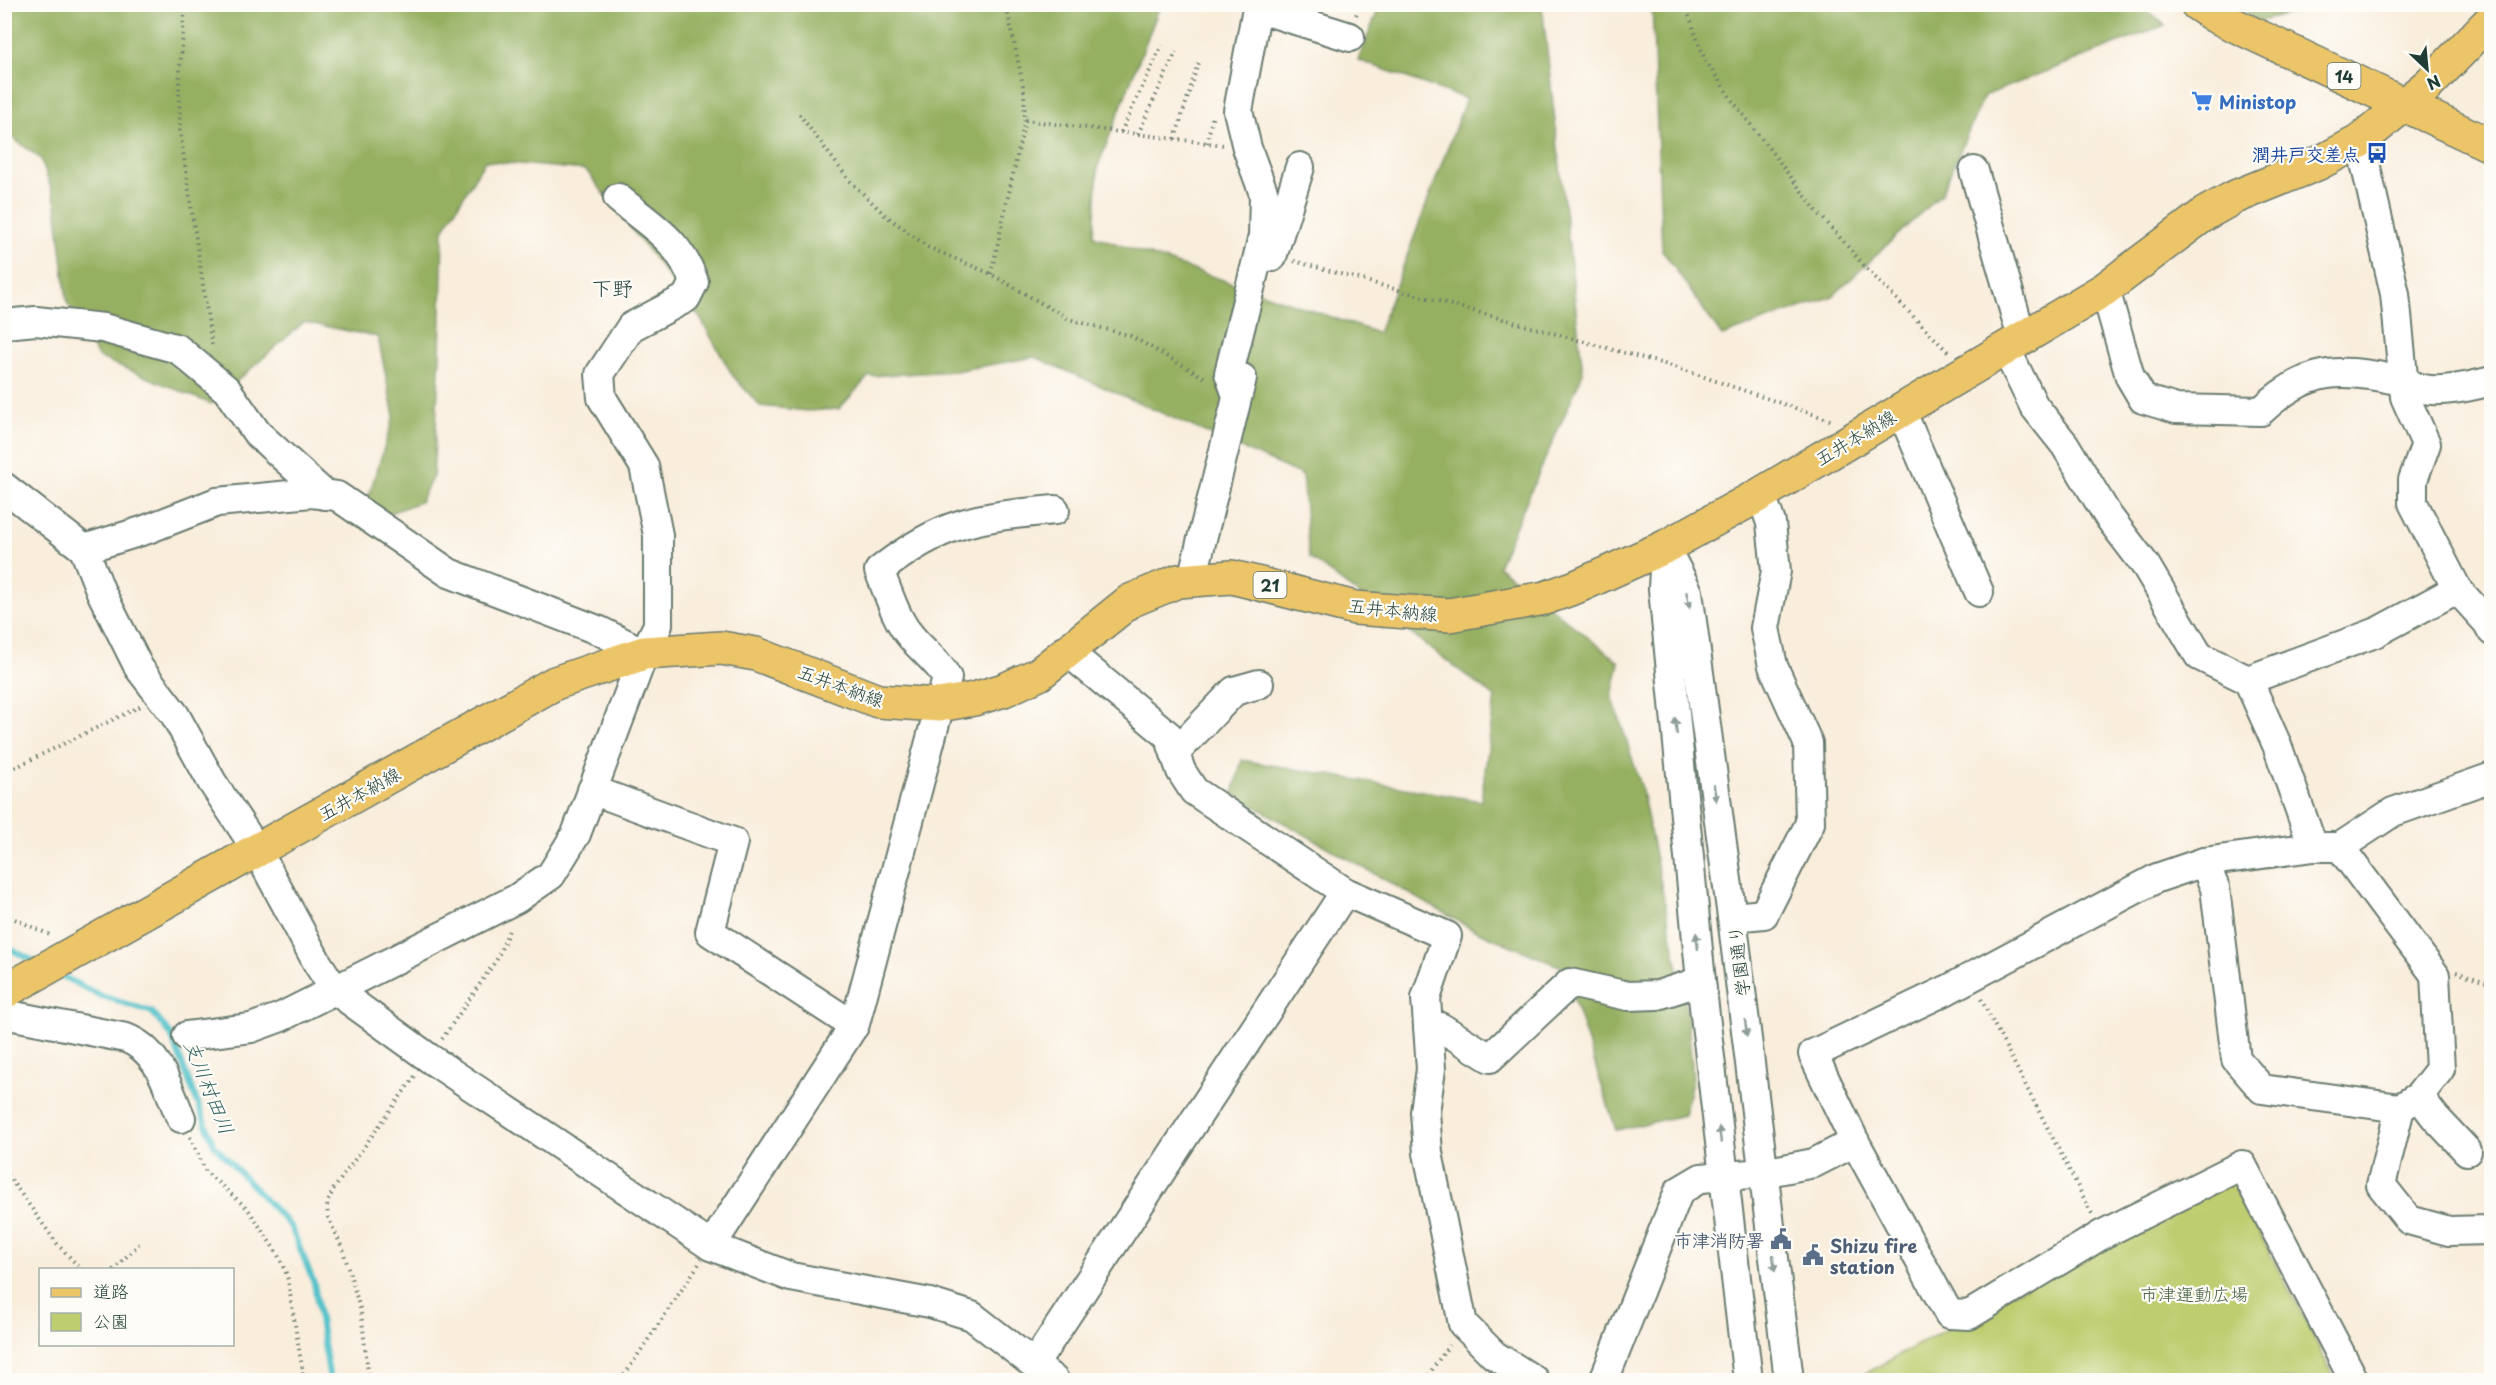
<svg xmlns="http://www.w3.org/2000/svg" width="2496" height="1385" font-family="'Playpen Sans','Klee One',sans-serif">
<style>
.green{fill:#becd70;stroke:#6e8552;stroke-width:1.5}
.forest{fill:#96b062;stroke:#5a764b;stroke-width:1.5}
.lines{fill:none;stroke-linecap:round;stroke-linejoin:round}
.stream{stroke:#54c2ca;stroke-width:6}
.minor-casing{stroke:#6b7b6f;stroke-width:32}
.major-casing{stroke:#6b7b6f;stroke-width:36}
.path{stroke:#6b7b6f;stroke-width:4;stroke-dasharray:1.5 4.5;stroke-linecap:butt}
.minor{stroke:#fff;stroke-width:28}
.major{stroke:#edc569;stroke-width:33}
.oneway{fill:#8f9e9a}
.labels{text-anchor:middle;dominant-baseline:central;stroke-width:4.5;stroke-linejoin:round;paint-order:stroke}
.shield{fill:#fdfcf7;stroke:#62766e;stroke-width:1.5}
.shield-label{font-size:16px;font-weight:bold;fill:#1f3d34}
.shop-label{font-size:18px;font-weight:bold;fill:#366cbe;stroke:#fdfcf7;text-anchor:start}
.transit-label{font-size:18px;font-weight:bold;fill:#164399;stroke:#fdfcf7;text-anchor:end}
.street-label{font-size:18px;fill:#1f3d34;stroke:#fdfcf7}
.service-label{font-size:18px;font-weight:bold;fill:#4e5e75;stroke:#fdfcf7;text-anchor:end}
.park-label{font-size:18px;fill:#476143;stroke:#fdfcf7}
.water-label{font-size:20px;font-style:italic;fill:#2c5e5a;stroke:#fdfcf7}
.quarter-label{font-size:21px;fill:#1f3d34;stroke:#fdfcf7}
</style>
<rect width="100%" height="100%" fill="#fdfcf7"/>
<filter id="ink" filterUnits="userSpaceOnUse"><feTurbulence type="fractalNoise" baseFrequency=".0167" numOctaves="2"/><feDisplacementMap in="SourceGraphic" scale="12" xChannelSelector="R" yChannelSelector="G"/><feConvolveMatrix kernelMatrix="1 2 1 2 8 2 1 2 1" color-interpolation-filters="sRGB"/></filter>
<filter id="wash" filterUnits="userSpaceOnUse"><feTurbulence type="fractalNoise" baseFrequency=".008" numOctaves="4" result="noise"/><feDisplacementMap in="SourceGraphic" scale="24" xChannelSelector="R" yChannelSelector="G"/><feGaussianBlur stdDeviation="1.35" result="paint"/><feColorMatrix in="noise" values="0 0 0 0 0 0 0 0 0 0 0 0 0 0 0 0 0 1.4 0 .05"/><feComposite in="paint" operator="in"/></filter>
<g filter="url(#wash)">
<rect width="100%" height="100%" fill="#f9eddc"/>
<path class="green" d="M2219,1181L2234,1184L2336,1380H1853Z"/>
<g class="forest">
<path d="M5,5H1172L1160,6L1098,166L1094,236L1378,333L1466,99L1358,60L1380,5H1542L1583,373L1498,566L1619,662L1612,696L1641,786L1687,1012L1693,1078L1684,1115L1616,1130L1564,968L1474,930L1233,794L1242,760L1481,801L1495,697L1309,557L1302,475L1035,357L955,371L869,376L839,409L808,411L760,406L733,376L700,318L586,170L485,161L443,230L440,355L433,476L420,502L360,524L394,416L378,337L304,322L211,404L98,357L67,302L56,203L41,159L5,132Z"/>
<path d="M2140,5L2165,25L1984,96L1941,194L1833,296L1722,336L1662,250L1652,5Z"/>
<path d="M2237,5H2323L2257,22Z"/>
</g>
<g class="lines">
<g class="stream">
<path d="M4,946L36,962"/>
<path d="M58,974L99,995L152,1012L171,1035L214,1145L291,1227L314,1283L330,1380"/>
</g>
</g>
</g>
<g filter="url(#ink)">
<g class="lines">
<defs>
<g id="minor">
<path d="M2360,141L2395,294L2405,397L2426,444L2413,480V503L2457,589L2487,622L2492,631"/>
<path d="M1974,171L2022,338"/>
<path d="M1272,257L1300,167"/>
<path d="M2105,289L2130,377L2143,399L2176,409L2261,411C2307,367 2342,367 2401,381C2409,383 2415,388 2423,389C2444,393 2471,386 2492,381"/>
<path d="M4,324L36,321L103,328L178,349L227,390L257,433L325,495"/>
<path d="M2005,347L2034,406L2065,445L2108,516L2146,566L2199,656L2248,680L2277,745L2313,847"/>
<path d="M1237,396L1229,373L1263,236L1264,194L1247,148L1238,111L1257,8L1350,37"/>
<path d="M1901,410L1979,592"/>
<path d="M4,487L84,549L101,592L139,668L175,715L212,782L257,850L318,964L335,990L429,1058L711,1246L791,1277L930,1303L972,1316L1054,1380"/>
<path d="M1665,547L1688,592L1732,917L1789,1380"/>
<path d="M84,549L145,530L217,502L311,493L337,496L449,573L600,631L644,653"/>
<path d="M1665,549L1663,589L1701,981L1748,1380"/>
<path d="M1192,579L1242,378"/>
<path d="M1068,652L1169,736L1181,771L1194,791L1345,892L1447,936L1426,998L1431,1069L1425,1112L1428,1153L1463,1324L1494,1355L1534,1380"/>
<path d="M2248,680L2375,633L2457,589"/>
<path d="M1175,753L1234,691L1259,684"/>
<path d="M592,790L733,842L710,932L854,1026"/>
<path d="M2340,847L2435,975L2440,1069L2419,1096L2400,1108L2381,1185L2409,1220L2449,1231L2489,1230L2492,1234"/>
<path d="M2204,862L2215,888L2236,1059L2262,1089L2400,1108"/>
<path d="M1732,917L1764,914L1810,823L1808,743L1773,666L1765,628L1776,571L1771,523L1761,494"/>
<path d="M4,1014L126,1038C160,1051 167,1087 181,1118"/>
<path d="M1428,1026L1440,1027L1490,1058L1570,983L1628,996L1658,995L1701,981"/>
<path d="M187,1036L251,1028L281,1017L516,899L551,875L576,834L644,653L658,625V535L644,466L602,398L600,374L631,327L686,298L694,282C680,240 650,225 618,198"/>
<path d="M2419,1096L2435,1117L2467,1151"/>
<path d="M711,1246L855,1024L947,678C937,658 914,646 902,624C892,608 887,588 879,571C942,521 977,517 1055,510"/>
<path d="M1035,1363L1345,892"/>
<path d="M1604,1380L1679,1191L1701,1178L1763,1173L1814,1163L1855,1142"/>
<path d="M2354,1380L2242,1165L2103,1234L1969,1315L1949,1314L1855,1142L1813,1054L1947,990L2157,878L2204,862L2313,847H2340L2393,812L2492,777"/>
</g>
<g id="major">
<path d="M2197,4L2215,16L2492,146"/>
<path d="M4,992L555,683L644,653L721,648L756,654L878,701L939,705L974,699L1004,690L1039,674L1130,601L1178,581L1232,577L1355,608L1449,615L1545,598L1576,587L1665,547L1761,494L2105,289L2206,213L2235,197L2319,163L2360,141L2428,85L2492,19"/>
</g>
</defs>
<use href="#minor" class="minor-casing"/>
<use href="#major" class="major-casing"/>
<g class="path">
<path d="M185,4L179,84L180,131L212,346"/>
<path d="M1685,4L1704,58L1732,100L1816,210L1867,269L1948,352"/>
<path d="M1356,15L1360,4"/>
<path d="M799,114L849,180L885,215L928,247L991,274L1069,319L1131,336L1205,378"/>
<path d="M1025,120L1223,145"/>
<path d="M1121,132L1162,45"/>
<path d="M1138,134L1176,52"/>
<path d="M1175,139L1199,60"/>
<path d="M1207,143L1213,114"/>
<path d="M1294,261L1675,367L1833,421"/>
<path d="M991,274L1025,120L1024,90L1006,4"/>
<path d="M4,773L141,706"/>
<path d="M4,914L50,935"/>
<path d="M2456,972L2492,984"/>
<path d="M1981,999L2092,1214"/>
<path d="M442,1039L497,959L510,928"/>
<path d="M190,1137L206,1172L248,1209L277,1253L287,1275L304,1380"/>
<path d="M4,1170L58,1245L82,1270"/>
<path d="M113,1270L139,1244"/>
<path d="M369,1380L361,1312L343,1250L328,1217L327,1204L333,1190L415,1076"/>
<path d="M621,1380L699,1264"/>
<path d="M1425,1380L1449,1345"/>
</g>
<use href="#minor" class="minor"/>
<use href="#major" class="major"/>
</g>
<defs><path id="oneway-solid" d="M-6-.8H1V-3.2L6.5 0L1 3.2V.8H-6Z" transform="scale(1.5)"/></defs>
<g class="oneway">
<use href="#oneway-solid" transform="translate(1688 600) rotate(79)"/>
<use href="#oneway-solid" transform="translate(1676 726) rotate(-96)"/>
<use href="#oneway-solid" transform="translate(1715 793) rotate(82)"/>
<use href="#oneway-solid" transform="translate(1697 941) rotate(-96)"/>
<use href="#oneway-solid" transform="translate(1746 1028) rotate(83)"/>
<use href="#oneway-solid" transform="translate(1720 1135) rotate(-97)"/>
<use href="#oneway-solid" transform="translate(1774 1263) rotate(83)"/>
</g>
</g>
<defs>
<symbol id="supermarket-bare" viewBox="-9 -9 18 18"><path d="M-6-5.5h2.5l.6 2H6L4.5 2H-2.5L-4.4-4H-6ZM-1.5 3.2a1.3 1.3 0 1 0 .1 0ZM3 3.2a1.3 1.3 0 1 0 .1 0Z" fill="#3f7fe0" stroke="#fdfcf7" stroke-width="2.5" paint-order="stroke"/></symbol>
<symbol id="bus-bare" viewBox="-9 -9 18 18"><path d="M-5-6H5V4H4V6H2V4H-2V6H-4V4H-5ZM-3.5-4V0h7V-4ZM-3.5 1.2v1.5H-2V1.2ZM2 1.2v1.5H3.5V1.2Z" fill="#1a4fb4" stroke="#fdfcf7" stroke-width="2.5" paint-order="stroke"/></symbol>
<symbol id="civic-bare" viewBox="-9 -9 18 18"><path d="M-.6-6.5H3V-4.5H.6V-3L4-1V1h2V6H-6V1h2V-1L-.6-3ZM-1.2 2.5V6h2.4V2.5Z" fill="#5c6f8a" stroke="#fdfcf7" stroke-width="2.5" paint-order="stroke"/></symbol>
</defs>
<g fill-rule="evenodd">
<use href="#supermarket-bare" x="2187" y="86" width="30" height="30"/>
<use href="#bus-bare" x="2362" y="138" width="30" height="30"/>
<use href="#civic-bare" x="1766" y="1224" width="30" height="30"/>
<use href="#civic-bare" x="1798" y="1240" width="30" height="30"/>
</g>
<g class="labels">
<g class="shield">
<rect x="2327.5" y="63" width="33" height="26" rx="4.5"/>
<rect x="1253.5" y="572" width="33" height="26" rx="4.5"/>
</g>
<g class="shield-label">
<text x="2344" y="76">14</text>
<text x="1270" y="585">21</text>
</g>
<g class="shop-label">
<text x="2219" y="101">Ministop</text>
</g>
<g class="transit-label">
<text x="2360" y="153">潤井戸交差点</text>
</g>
<g class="street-label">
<text transform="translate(1855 437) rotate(-31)">五井本納線</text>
<text transform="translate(1393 609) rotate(6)">五井本納線</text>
<text transform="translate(841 685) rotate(20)">五井本納線</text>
<text transform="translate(359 793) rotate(-29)">五井本納線</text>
<text transform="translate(1738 961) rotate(-97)">学園通り</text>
</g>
<g class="service-label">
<text x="1764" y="1239">市津消防署</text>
<text x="1830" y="1245" text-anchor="start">Shizu fire<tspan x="1830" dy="21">station</tspan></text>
</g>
<g class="park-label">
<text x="2194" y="1293">市津運動広場</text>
</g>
<g class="water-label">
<text transform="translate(210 1087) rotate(68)">支川村田川</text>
</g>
<g class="quarter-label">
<text x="612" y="287">下野</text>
</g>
</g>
<rect width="2496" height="1385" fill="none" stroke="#fdfcf7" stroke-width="24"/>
<rect x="39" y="1268" width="195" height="78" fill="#fdfcf7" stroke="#a4b0a9" stroke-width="1.5"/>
<rect x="51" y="1288" width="30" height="9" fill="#edc569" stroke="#a4b0a9" stroke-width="1.5"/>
<text x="93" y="1298" font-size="18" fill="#1f3d34">道路</text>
<rect x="51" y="1313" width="30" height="18" fill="#becd70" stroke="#a4b0a9" stroke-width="1.5"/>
<text x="93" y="1328" font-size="18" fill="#1f3d34">公園</text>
<g transform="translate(2427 69) rotate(154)" stroke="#fdfcf7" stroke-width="4.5" paint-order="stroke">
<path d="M0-4.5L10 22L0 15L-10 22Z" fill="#1f3d34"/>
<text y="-9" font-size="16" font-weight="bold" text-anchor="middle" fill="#1f3d34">N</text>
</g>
</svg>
